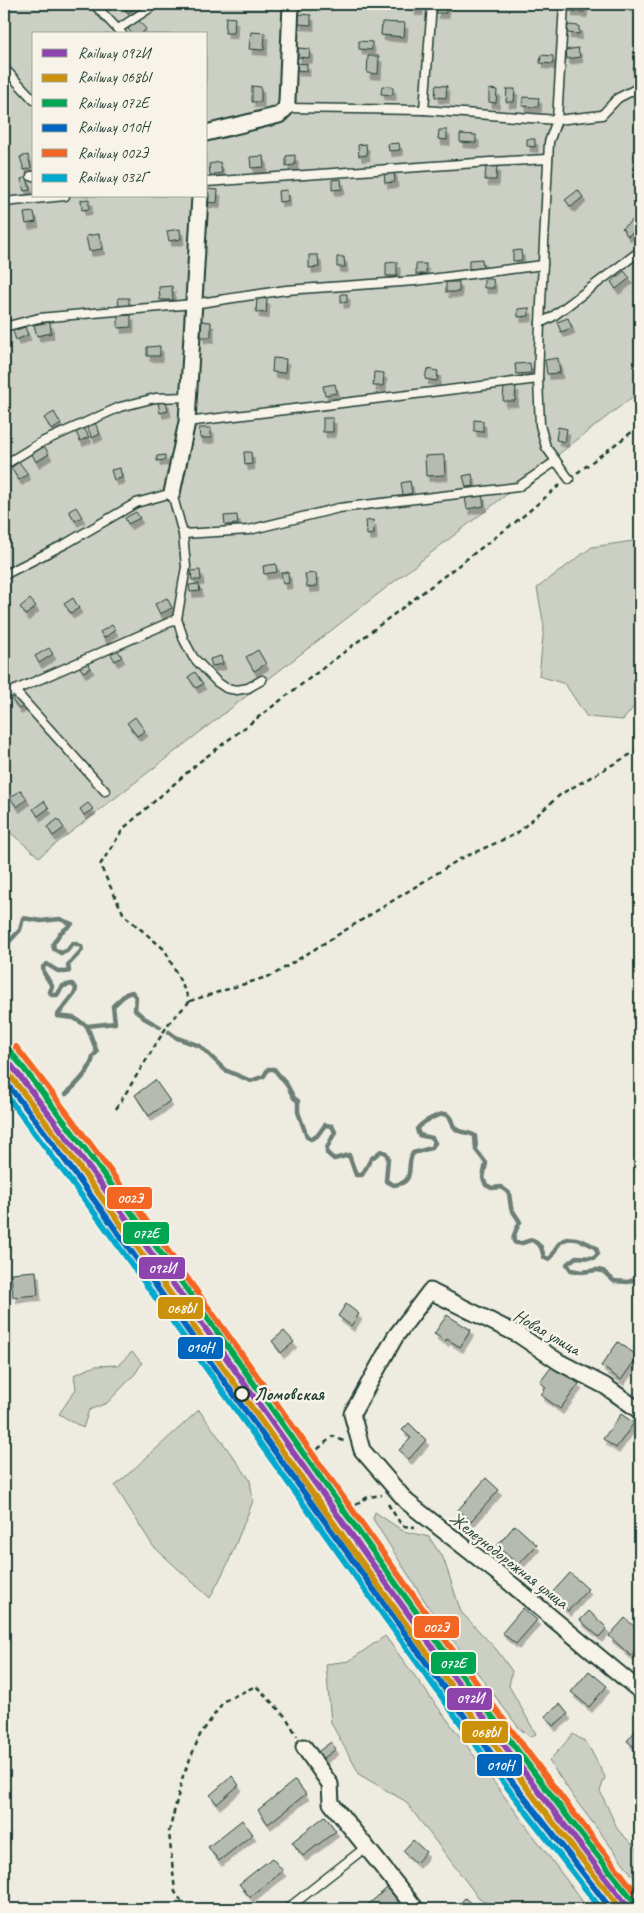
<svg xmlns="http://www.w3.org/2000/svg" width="644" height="1913" font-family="Caveat,sans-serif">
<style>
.green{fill:#cccfc4;stroke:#76867c;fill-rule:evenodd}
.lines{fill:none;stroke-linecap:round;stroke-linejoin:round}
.stream{stroke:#6c7e74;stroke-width:4.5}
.building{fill:#b5bbb0;stroke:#1f3d34;filter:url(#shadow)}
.lane-casing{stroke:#1f3d34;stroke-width:11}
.street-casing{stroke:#1f3d34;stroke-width:19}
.path{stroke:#1f3d34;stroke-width:2.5;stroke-dasharray:5 4;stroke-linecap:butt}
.lane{stroke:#f7f3e8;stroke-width:8}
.street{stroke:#f7f3e8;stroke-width:15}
.rail-1-casing{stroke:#f7f3e8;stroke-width:10}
.rail-2-casing{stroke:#f7f3e8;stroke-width:10}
.rail-3-casing{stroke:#f7f3e8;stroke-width:10}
.rail-4-casing{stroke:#f7f3e8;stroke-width:10}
.rail-5-casing{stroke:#f7f3e8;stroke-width:10}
.rail-6-casing{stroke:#f7f3e8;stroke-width:10}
.rail-1{stroke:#8e44ad;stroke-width:6}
.rail-2{stroke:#cc910a;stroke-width:6}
.rail-3{stroke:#00a651;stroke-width:6}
.rail-4{stroke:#0065bd;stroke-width:6}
.rail-5{stroke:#f26522;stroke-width:6}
.rail-6{stroke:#00a9ce;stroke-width:6}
.stop-dot{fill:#f7f3e8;stroke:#1f3d34;stroke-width:2.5}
.labels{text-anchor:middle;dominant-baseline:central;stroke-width:5;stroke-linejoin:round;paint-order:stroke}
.street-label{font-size:18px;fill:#1f3d34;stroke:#f7f3e8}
.stop-label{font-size:18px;font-weight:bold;fill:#1f3d34;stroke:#f7f3e8;text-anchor:start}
.line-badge{stroke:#f7f3e8;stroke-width:2}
.badge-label{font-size:14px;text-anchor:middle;font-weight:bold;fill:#fff}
</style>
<defs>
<filter id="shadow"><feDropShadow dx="3" dy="5.5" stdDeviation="0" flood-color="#0004"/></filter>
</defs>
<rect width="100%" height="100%" fill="#eeece1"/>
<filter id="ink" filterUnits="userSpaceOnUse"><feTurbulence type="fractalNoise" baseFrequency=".02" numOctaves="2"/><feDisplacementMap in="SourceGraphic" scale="10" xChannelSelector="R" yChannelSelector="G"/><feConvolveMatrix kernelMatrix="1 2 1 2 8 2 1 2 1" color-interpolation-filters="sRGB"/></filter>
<g filter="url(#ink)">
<g class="green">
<path d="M4,4H640V391L39,857L4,827ZM34,34H206V196H34Z"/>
<path d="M640,540V699L623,720L587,717L565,684L539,676L544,626L537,588L592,547Z"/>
<path d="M132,1352L142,1363L135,1374L107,1403L89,1410L83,1428L59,1414L76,1389L74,1375L95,1366L118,1365Z"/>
<path d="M199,1410L250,1480L253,1501L228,1563L210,1598L153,1546L115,1486Z"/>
<path d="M375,1512L403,1531L429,1537L444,1560L461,1612L496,1649L512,1671L509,1686L536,1734L530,1737L519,1728L431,1611L373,1519Z"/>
<path d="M385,1636L588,1909H496L478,1897L405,1801L360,1775L331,1723L326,1664L349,1661Z"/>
<path d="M573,1734L587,1743L605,1777L600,1791L618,1830L640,1852V1885L577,1802L549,1761Z"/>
</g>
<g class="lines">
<g class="stream">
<path d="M4,895L6,897L4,907"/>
<path d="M4,940L7,944L20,930L23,918L41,921L60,919L72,924L60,933L53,944L54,949L61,953L67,951L73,943L81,946L82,950L68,965L69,971C60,974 54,969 47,964L43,967L44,973L52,986L50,992L52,995H57L63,986L72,984L76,988L75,993L57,1016L74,1018L87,1026L115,1023L113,1006L126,994L132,992L136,997L135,1010L144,1018L160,1027"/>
<path d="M169,1032L177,1038L200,1046L225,1070L251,1081L264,1076L268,1069H274L287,1085L294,1098L298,1101V1112L307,1137L311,1139L317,1136L325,1125L332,1126L335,1132L327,1148V1153L334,1159L349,1155L356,1175H362L371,1159L381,1151L386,1153L388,1158L386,1181L394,1185C417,1182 405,1166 413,1153L431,1148L435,1143L432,1138L419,1135L417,1129C422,1122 437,1114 446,1114C454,1119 450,1123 455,1128C460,1134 469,1131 475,1136L476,1150L486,1163L483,1178L486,1185L492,1188L501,1187L509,1193L511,1208L520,1222C518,1226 506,1246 521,1243C525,1243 528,1240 533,1240L541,1247L544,1257L549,1259C554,1256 554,1250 558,1245C568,1232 585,1241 596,1248L598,1254L594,1258L576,1257L567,1264L571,1270L582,1272L597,1270L603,1271L614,1281L628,1282L633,1280L640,1275"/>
<path d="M66,1094C76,1085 92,1070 93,1056L97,1052L87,1026"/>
</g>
</g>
<g class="building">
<path d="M121,4H132L135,7L128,13Z"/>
<path d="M413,4H420V10H412Z"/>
<path d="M437,4H446V13H436Z"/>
<path d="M570,4H585L584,12L569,11Z"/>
<path d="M299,14L311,15V25L298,24Z"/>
<path d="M226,17L235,18L234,33H225Z"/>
<path d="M138,20L146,29L141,34H132L128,29Z"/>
<path d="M382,22L405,23L404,37L381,35Z"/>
<path d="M568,25L579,26V34L567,33Z"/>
<path d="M251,32L265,33L264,50L249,49Z"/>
<path d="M359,41L372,42V50L359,49Z"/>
<path d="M298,48L310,49L309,58L298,57Z"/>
<path d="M578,48L580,57L567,59L566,50Z"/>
<path d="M541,55L553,56V64L540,63Z"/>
<path d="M368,56H379L378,74L367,73Z"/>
<path d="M296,63L307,64V71L296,70Z"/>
<path d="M640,66V74L635,76L633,69Z"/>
<path d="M436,85L447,86L446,98L435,97Z"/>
<path d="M252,86L261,87V102H252Z"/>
<path d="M382,86L393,87V95L381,94Z"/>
<path d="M489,89L497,90L496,103L489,102Z"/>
<path d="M507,89H515L514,102H506Z"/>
<path d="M523,97L539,98L538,107L522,106Z"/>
<path d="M439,130H447V140L438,139Z"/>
<path d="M460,134L476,135V143L460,142Z"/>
<path d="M527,139H535V147L527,146Z"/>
<path d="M399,143L400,150L389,151L388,144Z"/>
<path d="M366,144L367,155L359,156L358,145Z"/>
<path d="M28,155L31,168L24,170L20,157Z"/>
<path d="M295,155V165L286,166V156Z"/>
<path d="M263,156L264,167L251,168L250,157Z"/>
<path d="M220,162L222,173L210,175L209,164Z"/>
<path d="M486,165L497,166L496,180H485Z"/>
<path d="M394,170L395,182L385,183L384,171Z"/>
<path d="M27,177L30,190L24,191L21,179Z"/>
<path d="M341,179L342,189L332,190V180Z"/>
<path d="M206,189L218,190L217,203L206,202Z"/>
<path d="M287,190L288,201L279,202L278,191Z"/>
<path d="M578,190L583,197L571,207L565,200Z"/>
<path d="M89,199V209L82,210L81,200Z"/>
<path d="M34,212L36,222L26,224L24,213Z"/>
<path d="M634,219L640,227L628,236L622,228Z"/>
<path d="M180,229L181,239L169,241L167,231Z"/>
<path d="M99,234L102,249L89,251L86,236Z"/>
<path d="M521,250L522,260L513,261V251Z"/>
<path d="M309,255H318L319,267L309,268Z"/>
<path d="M337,257H344L345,267H337Z"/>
<path d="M482,259L483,268L469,269V260Z"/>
<path d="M397,262V276H386V263Z"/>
<rect x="416" y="264" width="10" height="10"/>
<path d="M624,271L630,278L616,289L611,282Z"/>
<path d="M484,279H493L494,288H484Z"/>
<rect x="446" y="282" width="13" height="10"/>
<path d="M172,286L173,300H160L159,287Z"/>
<path d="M341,294H347V302L341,303Z"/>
<path d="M118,298H129V307H119Z"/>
<path d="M257,298L267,299L266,313L256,312Z"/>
<path d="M529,308V316L518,317V309Z"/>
<path d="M131,315V327L118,328V316Z"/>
<path d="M568,318L572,328L561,332L557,322Z"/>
<path d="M201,321L211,322V337H201Z"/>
<path d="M50,322L51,333L37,336L34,325Z"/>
<path d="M25,327L28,335L16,340L13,331Z"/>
<path d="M160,346V356H147V347Z"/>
<path d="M273,358L286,359L285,373L272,372Z"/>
<path d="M558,358L560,373L547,374L545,360Z"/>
<path d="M530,363L531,373L516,374L515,364Z"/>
<path d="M427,369L438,371L437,381L425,379Z"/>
<path d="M374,372L384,373L383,386H373Z"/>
<path d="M335,384L337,393L325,395L323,386Z"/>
<path d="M504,385L516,386L515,401H503Z"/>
<path d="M166,400L168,411L160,413L158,402Z"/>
<path d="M54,412L61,424L52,430L44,418Z"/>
<rect x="323" y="418" width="10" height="14"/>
<path d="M474,420L483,421V432L474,431Z"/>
<path d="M95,423L100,434L92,438L87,426Z"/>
<path d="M558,427L567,429L565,442L556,440Z"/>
<path d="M84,428L89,437L80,441L76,432Z"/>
<path d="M199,428H211V438H200Z"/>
<path d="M44,446L49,454L36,462L32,454Z"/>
<path d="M244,452H251L252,464L245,465Z"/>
<path d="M165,455V460L157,461V456Z"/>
<path d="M444,455L445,475L426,476L425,456Z"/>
<path d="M19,462L28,474L19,480L11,468Z"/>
<path d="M120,468L122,478L114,480L111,470Z"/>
<path d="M472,474L474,486L466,487L463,476Z"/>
<path d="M410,481L412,493L403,495L401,483Z"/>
<path d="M482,494L484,506L467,509L465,497Z"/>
<path d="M76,507L82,517L75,521L69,511Z"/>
<path d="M136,512L140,518L128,524L125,518Z"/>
<path d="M237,515L238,524L225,525L224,516Z"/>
<path d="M373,520L374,534L367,535L366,521Z"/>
<path d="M276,564L277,572L264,574L263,566Z"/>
<path d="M200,570L201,580H192L191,571Z"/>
<path d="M288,572L289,583L283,584L281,573Z"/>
<path d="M316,573L317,586L307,587L305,574Z"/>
<path d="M199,584L200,591L190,592L189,585Z"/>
<path d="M73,598L79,608L71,613L64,604Z"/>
<path d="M167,598L172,608L160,614L155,604Z"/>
<path d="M30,599L36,606L26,615L20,607Z"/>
<path d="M112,625L115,630L104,638L100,632Z"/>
<path d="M49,648L53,654L39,663L35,656Z"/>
<path d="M117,649L122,657L115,661L110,653Z"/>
<path d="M258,650L266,664L254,671L246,657Z"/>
<path d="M221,656L223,664L212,666L210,659Z"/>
<path d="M87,662L91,668L83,672L79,666Z"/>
<path d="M195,672L203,684L196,688L188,677Z"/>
<path d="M14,694L23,706L19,709L10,697Z"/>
<path d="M135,717L145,731L137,736L127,723Z"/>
<path d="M21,790L27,799L17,807L10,798Z"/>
<path d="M44,801L49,808L38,816L33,809Z"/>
<path d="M88,803L93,809L84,815L80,809Z"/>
<path d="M58,819L64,828L53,836L47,827Z"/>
<path d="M155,1080L170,1101L149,1116L135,1095Z"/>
<path d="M36,1271L38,1295L13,1297L11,1273Z"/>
<path d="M346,1304L359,1314L351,1326L338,1316Z"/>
<path d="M447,1315L471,1330L460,1347L447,1339L446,1341L434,1334Z"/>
<path d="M284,1331L294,1342L281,1353L272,1341Z"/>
<path d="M618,1342L638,1356L621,1380L601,1366Z"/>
<path d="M553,1365L579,1384L560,1409L541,1395L546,1387L540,1382Z"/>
<path d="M621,1414L634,1423L616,1448L603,1439Z"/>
<path d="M409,1423L426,1440L409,1459L399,1450L411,1438L402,1430Z"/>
<path d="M486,1478L499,1490L471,1521L458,1510Z"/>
<path d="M515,1525L537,1545L518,1565L497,1546Z"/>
<path d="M570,1573L588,1589L568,1611L550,1595Z"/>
<path d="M523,1608L537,1620L516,1644L502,1633Z"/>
<path d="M589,1611L607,1628L599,1637L580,1620Z"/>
<path d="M625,1618L640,1632V1646L631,1656L609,1636Z"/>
<path d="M589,1671L607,1686L589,1707L571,1692Z"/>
<path d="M560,1704L568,1714L553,1726L545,1716Z"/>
<path d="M640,1725V1752L627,1741Z"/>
<path d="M331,1742L336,1749L320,1761L315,1754Z"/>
<path d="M232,1776L239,1785L217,1804L210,1795Z"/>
<path d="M295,1780L306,1794L268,1824L258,1810Z"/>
<path d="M325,1816L336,1831L303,1856L292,1842Z"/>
<path d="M242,1820L253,1834L219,1861L208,1847Z"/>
<path d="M413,1840L426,1852L416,1863L403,1851Z"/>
<path d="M272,1858L283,1871L250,1897L239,1884Z"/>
<path d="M387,1888L400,1903L392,1909H363Z"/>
<path d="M465,1898L477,1909H455Z"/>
</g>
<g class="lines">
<defs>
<g id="lane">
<path d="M94,4L122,34"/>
<path d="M118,29L156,4"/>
<path d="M4,68L34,100"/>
<path d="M286,108L424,110L557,120L564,4"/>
<path d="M424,110L432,4"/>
<path d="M31,176H34"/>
<path d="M206,182L490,162L548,159"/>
<path d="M4,202L65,196"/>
<path d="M540,323L552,317L640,251"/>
<path d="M4,327L39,318L193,304L286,290L415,281L543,265"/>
<path d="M187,422L538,379"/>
<path d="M4,465L42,442L120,407L155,398L189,397"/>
<path d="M569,479L546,447L540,425L538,379L540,323L549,142L557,120L602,115L618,98L640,87"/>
<path d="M183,534L249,530L339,508L518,487L556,461"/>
<path d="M4,575L67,543L136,503L172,493L183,534L186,567L177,619L4,695"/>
<path d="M177,619L184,640L193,657L217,682L226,688L237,690L248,688L262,680"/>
<path d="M15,691L105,791"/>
<path d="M287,1909L366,1847"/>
</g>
<g id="street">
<path d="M206,133L279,115L286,108L287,101L291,4"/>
<path d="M172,493L187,422L200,196"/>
<path d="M640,1411L605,1386L559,1362L519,1335L430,1291L395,1337L352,1414L362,1450L407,1502L504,1578L640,1691"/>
<path d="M304,1747L330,1784L331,1803L416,1909"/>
</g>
</defs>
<use href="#lane" class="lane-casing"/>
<use href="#street" class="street-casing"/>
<g class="path">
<path d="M577,473L640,426"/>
<path d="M560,485L522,517L198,763L124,828L100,865L124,915L165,950L190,1001L273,975L460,859L516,834L561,794L640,749"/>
<path d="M116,1109L169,1023L190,1001"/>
<path d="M304,1461L333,1436L345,1442"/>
<path d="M388,1504L402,1526L415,1527"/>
<path d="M340,1513L368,1497L382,1495"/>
<path d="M187,1909L175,1892L169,1832L183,1776L200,1735L224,1701L256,1686L286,1717L297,1736"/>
</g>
<use href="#lane" class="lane"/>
<use href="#street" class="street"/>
<defs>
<path id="rail-1" d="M4,1056C71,1141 134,1229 197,1317C339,1516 478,1718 630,1909"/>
<path id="rail-2" d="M4,1068C68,1149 127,1233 187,1317C330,1516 468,1718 621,1909"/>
<path id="rail-3" d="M10,1051C77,1136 140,1224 203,1312C345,1511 483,1713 636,1904"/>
<path id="rail-4" d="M4,1080L37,1122L108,1219L503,1770L611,1909"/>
<path id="rail-5" d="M16,1047C82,1130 143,1216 205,1303C348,1502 487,1706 640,1898"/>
<path id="rail-6" d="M4,1092L102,1223L497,1774L601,1909"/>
</defs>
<use href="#rail-1" class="rail-1-casing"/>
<use href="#rail-2" class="rail-2-casing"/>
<use href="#rail-3" class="rail-3-casing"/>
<use href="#rail-4" class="rail-4-casing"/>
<use href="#rail-5" class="rail-5-casing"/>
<use href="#rail-6" class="rail-6-casing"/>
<use href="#rail-1" class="rail-1"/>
<use href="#rail-2" class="rail-2"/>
<use href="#rail-3" class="rail-3"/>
<use href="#rail-4" class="rail-4"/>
<use href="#rail-5" class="rail-5"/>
<use href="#rail-6" class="rail-6"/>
</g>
</g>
<circle class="stop-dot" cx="242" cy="1394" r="7"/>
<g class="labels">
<g class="street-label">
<text transform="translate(547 1332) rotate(30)">Новая улица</text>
<text transform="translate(509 1560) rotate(38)">Железнодорожная улица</text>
</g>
<g class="stop-label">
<text x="254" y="1394">Ломовская</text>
</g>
</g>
<g class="line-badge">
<rect x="106" y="1186" width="47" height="24" rx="5" fill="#f26522"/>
<rect x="122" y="1221" width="48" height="24" rx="5" fill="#00a651"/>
<rect x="138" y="1256" width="48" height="24" rx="5" fill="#8e44ad"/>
<rect x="157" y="1296" width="47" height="24" rx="5" fill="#cc910a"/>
<rect x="177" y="1336" width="47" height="24" rx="5" fill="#0065bd"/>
<rect x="413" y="1615" width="47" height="24" rx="5" fill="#f26522"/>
<rect x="430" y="1651" width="47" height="24" rx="5" fill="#00a651"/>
<rect x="446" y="1687" width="47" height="24" rx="5" fill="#8e44ad"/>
<rect x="461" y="1720" width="48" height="24" rx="5" fill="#cc910a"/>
<rect x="476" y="1753" width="47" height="24" rx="5" fill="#0065bd"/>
</g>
<g class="badge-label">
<text x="130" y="1203">002Э</text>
<text x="146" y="1238">072Е</text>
<text x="162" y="1273">092И</text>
<text x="181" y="1313">068Ы</text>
<text x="200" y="1352">010Н</text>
<text x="436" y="1632">002Э</text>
<text x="453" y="1668">072Е</text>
<text x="470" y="1703">092И</text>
<text x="485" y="1737">068Ы</text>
<text x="500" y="1770">010Н</text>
</g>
<rect width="644" height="1913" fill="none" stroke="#f7f3e8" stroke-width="20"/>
<rect x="10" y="10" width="624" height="1893" fill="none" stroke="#1f3d34" stroke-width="2" filter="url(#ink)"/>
<rect x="32" y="32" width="175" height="165" fill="#f7f3e8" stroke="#a1aaa0"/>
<rect x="42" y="49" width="25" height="8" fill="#8e44ad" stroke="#a1aaa0"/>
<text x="78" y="58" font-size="15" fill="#1f3d34">Railway 092И</text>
<rect x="42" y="74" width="25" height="8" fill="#cc910a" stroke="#a1aaa0"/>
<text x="78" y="82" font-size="15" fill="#1f3d34">Railway 068Ы</text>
<rect x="42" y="99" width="25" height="8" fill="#00a651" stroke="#a1aaa0"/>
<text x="78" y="108" font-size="15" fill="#1f3d34">Railway 072Е</text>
<rect x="42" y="124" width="25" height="8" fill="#0065bd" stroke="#a1aaa0"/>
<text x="78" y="132" font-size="15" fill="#1f3d34">Railway 010Н</text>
<rect x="42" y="149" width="25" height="8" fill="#f26522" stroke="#a1aaa0"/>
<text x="78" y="158" font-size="15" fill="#1f3d34">Railway 002Э</text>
<rect x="42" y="174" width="25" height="8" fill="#00a9ce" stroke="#a1aaa0"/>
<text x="78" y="182" font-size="15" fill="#1f3d34">Railway 032Г</text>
</svg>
